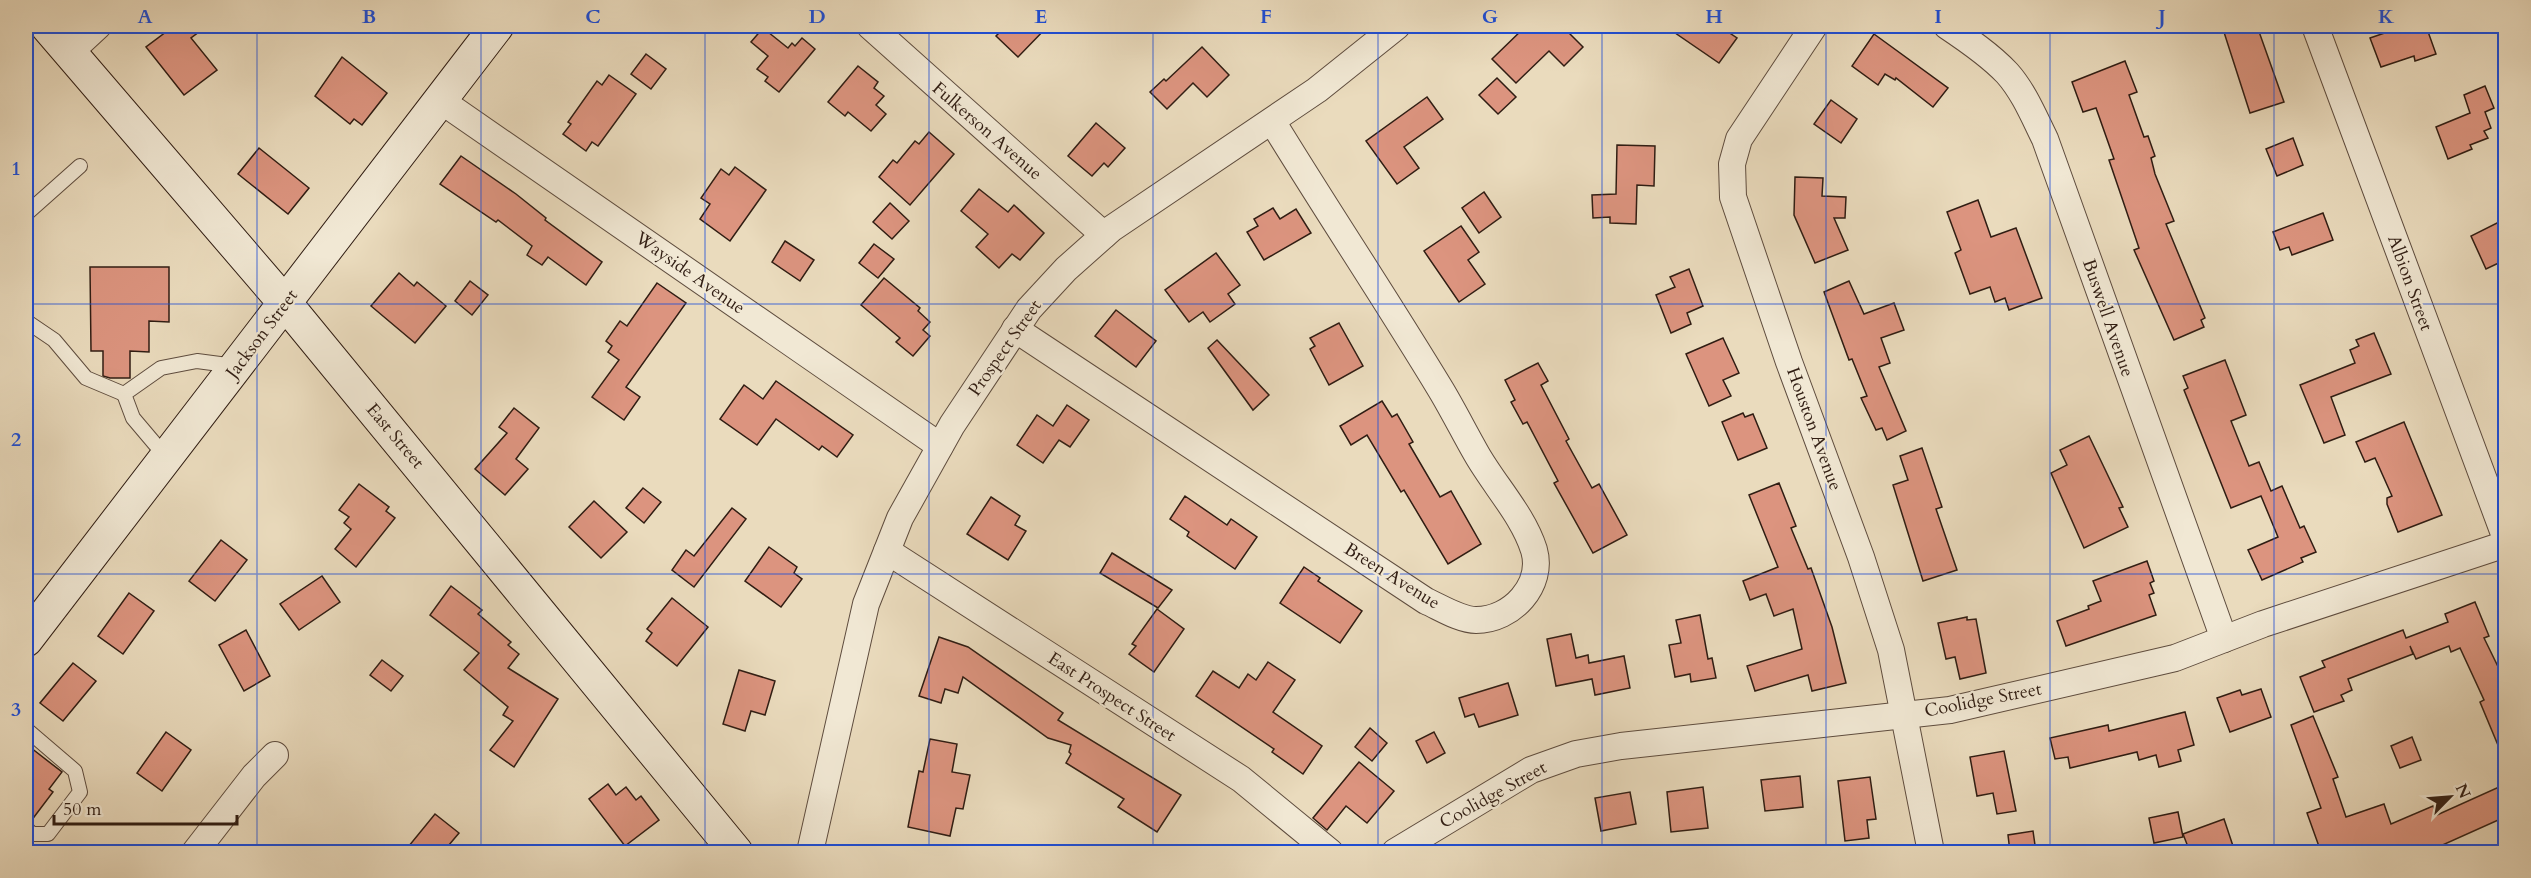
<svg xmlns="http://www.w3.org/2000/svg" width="2531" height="878" font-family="Cardo,serif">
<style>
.building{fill:#dc947f;stroke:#301d13;stroke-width:1.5}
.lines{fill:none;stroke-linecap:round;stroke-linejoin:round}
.lane-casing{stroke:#5e4c3e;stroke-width:16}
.street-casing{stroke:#5e4c3e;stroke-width:28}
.secondary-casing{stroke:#301d13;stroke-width:35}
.lane{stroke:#f1e8d4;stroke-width:14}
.street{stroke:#f1e8d4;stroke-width:26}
.secondary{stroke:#f1e8d4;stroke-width:33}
.grid{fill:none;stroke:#1d4ed8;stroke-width:1.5;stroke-opacity:0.55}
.labels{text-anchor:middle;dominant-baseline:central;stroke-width:4.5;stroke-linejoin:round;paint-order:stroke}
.street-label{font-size:18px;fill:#301d13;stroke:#f1e8d4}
.neatline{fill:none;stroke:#1d4ed8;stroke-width:2}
.grid-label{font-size:20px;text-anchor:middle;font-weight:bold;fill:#1d4ed8}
</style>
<rect width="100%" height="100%" fill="#eadbbd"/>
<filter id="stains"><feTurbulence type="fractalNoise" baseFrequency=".00333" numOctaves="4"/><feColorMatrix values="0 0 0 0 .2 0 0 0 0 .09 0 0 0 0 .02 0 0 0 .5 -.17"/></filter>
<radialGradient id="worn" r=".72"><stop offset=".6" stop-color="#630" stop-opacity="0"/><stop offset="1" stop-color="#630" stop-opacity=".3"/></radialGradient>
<g class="building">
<path d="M174,26H207L191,38L217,70L184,95L146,47Z"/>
<path d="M1006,26H1048L1018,57L996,36Z"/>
<path d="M1526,26H1562L1583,47L1564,66L1549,51L1516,83L1492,59Z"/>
<path d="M1665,26H1719L1737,38L1719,63Z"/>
<path d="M2222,26H2257L2284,102L2250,113Z"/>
<path d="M2405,26H2426L2436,54L2415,61L2414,56L2381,67L2370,38Z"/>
<path d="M763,28L788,48L792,43L795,46L802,38L815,49L779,92L765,81L768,77L757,69L768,56L751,42Z"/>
<path d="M1874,34L1948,88L1933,107L1896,78L1895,80L1885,74L1878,85L1852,66Z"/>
<path d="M1202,47L1229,75L1207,97L1193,83L1167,109L1150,92L1164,79L1166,81Z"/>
<path d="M646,54L666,69L651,89L631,74Z"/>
<path d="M342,57L387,93L362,125L354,119L350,124L315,96Z"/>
<path d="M2125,61L2137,92L2129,95L2144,137L2148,136L2155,156L2151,158L2155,174L2174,221L2166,224L2205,318L2201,320L2204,327L2174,340L2134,250L2139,248L2109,160L2114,159L2096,108L2083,112L2072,82Z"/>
<path d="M858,66L878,82L874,88L884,96L876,105L886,114L871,131L848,112L845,116L828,102Z"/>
<path d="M609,75L636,94L598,146L592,142L586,151L563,134L571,124L568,122L597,81L602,85Z"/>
<path d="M1497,78L1516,97L1498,114L1479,95Z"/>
<path d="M2485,86L2494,108L2485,112L2491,128L2484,131L2488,138L2470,145L2472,149L2448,159L2436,127L2470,113L2464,95Z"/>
<path d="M1427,97L1443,119L1404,147L1419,168L1397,184L1366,141Z"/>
<path d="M1831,100L1857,119L1841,143L1814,124Z"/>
<path d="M1096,123L1125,148L1108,167L1104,163L1092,176L1068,156Z"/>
<path d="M929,132L954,154L910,205L879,177L893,160L897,163L915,141L919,144Z"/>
<path d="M2293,138L2303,165L2277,176L2266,149Z"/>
<path d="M1617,145L1655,146L1654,186L1637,185L1636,224L1610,223V217L1593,218L1592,195L1616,194Z"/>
<path d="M259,148L309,188L288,214L238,174Z"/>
<path d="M461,156L516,194L546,218L545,220L602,262L586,285L548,257L542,265L527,255L532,246L498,220L496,222L440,184Z"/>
<path d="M735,167L766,190L730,241L700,219L710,204L701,198L721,169L729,175Z"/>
<path d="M1795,177L1823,178L1822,196L1846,197L1845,218H1834L1848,250L1815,263L1794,215Z"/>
<path d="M979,189L1008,212L1014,205L1044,233L1020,260L1012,254L999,268L976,247L988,234L961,211Z"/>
<path d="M1484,192L1501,217L1479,233L1462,208Z"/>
<path d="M1978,200L1991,237L2016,228L2042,298L2009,310L2005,298L1995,302L1990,287L1970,294L1955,253L1961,250L1947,212Z"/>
<path d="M890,203L909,221L892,239L873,222Z"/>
<path d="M1273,208L1280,219L1296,209L1311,233L1264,260L1247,232L1258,226L1254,219Z"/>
<path d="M2323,213L2333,240L2292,255L2289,247L2280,250L2273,232Z"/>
<path d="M2505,219V260L2486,269L2471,236Z"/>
<path d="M1461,226L1479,252L1468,260L1485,284L1459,302L1424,251Z"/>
<path d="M785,241L814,260L800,281L772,262Z"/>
<path d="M874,244L894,259L878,278L859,263Z"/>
<path d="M1216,253L1240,285L1228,294L1235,304L1210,322L1203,312L1189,322L1165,290Z"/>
<path d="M90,267H169V322L149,321V352L130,351V378H110L103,376V351H91Z"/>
<path d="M1689,269L1703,306L1687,313L1691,324L1671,333L1656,295L1675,287L1670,277Z"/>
<path d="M399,273L414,286L417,282L446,306L415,343L371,306Z"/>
<path d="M884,278L920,308L918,311L930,322L923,330L930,336L913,356L896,342L900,338L861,305Z"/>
<path d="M470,281L488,295L472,315L455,301Z"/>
<path d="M1849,281L1864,314L1894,303L1904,330L1881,338L1890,363L1879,367L1906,431L1887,440L1882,428L1876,430L1861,398L1867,396L1852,359L1849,360L1824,292Z"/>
<path d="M657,283L686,303L626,387L640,397L624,420L592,397L619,360L608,352L612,346L606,341L620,321L627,326Z"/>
<path d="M1116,310L1156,341L1136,367L1095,336Z"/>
<path d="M1339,323L1363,366L1329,385L1310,349L1315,346L1310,338Z"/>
<path d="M2374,333L2391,374L2331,397L2345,435L2324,443L2300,385L2355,363L2350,350L2359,346L2356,340Z"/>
<path d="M1723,338L1739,373L1723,380L1731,396L1709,406L1686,354Z"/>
<path d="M1217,340L1269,395L1253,410L1208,348Z"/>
<path d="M2225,360L2246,415L2231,421L2249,466L2259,462L2271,491L2282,486L2300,528L2304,526L2316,552L2301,558L2303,562L2262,580L2248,550L2278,537L2261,496L2231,508L2184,390L2188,388L2183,376Z"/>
<path d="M1538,363L1548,381L1541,385L1569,439L1566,441L1592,488L1599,484L1627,535L1593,553L1554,483L1558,481L1527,422L1523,424L1511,402L1515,400L1505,380Z"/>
<path d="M776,381L853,435L837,457L822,446L819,450L776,419L757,445L720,419L744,385L763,399Z"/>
<path d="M1382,401L1392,417L1397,414L1413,442L1409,444L1440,497L1451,491L1481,544L1448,564L1404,490L1401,492L1367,435L1351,445L1340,426Z"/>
<path d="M1067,405L1089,420L1070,447L1059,440L1043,463L1017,445L1037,415L1053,426Z"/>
<path d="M514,408L539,428L516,459L528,469L505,495L475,469L507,433L499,427Z"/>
<path d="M1743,413L1745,417L1753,414L1767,448L1738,460L1722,422Z"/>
<path d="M2404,422L2442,515L2398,532L2387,504V498L2392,496L2375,458L2365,462L2356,442Z"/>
<path d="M2089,436L2123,507L2119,508L2128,527L2084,548L2051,473L2067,465L2060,450Z"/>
<path d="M1922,448L1942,507L1936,509L1957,570L1923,581L1893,485L1908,480L1900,456Z"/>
<path d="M1779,483L1796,526L1791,528L1808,569L1811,568L1832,627L1846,683L1812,691L1808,675L1755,691L1747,666L1802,649L1793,609L1774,616L1766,594L1750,600L1743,581L1778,567L1749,495Z"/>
<path d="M359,484L389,507L386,511L395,518L356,567L335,549L351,529L344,523L349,517L339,510Z"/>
<path d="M643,488L661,502L644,523L626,508Z"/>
<path d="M1185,496L1227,525L1231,519L1257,537L1235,569L1187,536L1189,532L1170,519Z"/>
<path d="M991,497L1020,516L1015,525L1026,531L1008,560L967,534Z"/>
<path d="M594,501L627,532L601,558L569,527Z"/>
<path d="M732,508L746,519L694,587L672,570L686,550L694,556Z"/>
<path d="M221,540L247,560L215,601L189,581Z"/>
<path d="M769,547L797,567L794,573L802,579L781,607L745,581Z"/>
<path d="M1112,553L1172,590L1158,608L1100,573Z"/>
<path d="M2147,561L2154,581L2150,583L2154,593L2149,595L2156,615L2066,646L2057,621L2089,609L2088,606L2101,601L2093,581Z"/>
<path d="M1304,567L1320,578L1318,581L1362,611L1340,643L1280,603Z"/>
<path d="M322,576L340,602L299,630L280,604Z"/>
<path d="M451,586L482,610L478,614L511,642L508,645L519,654L508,668L558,699L514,767L490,750L513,721L503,715L508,707L464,670L479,653L430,615Z"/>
<path d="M129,593L154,611L123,654L98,636Z"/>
<path d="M672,598L708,627L677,666L646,641L652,633L647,629Z"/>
<path d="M2475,602L2489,636L2484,638L2505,681V762L2480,702L2484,700L2460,648L2451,652L2449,646L2416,659L2410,646L2413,654L2348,679L2352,690L2341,695L2344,701L2314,712L2300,677L2325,667L2322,661L2403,630L2406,638L2448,622L2445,614Z"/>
<path d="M1157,609L1184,629L1154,672L1129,654L1136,646L1132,644Z"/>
<path d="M1700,615L1708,659L1712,658L1716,678L1691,682L1690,674L1675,677L1669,645L1681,643L1676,620Z"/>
<path d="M1967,617V620L1976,619L1986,673L1960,679L1955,657L1946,659L1938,623Z"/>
<path d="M246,630L270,676L244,691L219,645Z"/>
<path d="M1571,634L1576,658L1588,655L1589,663L1624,656L1630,688L1595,695L1592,679L1556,686L1547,639Z"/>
<path d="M939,637L968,647L1063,713L1058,720L1181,795L1157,832L1118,807L1124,799L1066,763L1071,754L1069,752L1071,745L1048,738L963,677L958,693L945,689L941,703L919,696Z"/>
<path d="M382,660L403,676L391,691L370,675Z"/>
<path d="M1268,662L1295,680L1273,712L1322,746L1303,774L1272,752L1274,749L1196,696L1213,671L1239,688L1248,674L1256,680Z"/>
<path d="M73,663L96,681L63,721L40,703Z"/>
<path d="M739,670L775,681L765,715L751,711L745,731L723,724Z"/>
<path d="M1508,683L1518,715L1479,727L1474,714L1465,717L1459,698Z"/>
<path d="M2261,689L2271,717L2230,732L2217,698L2240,690L2242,695Z"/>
<path d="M2185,712L2194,745L2178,750L2181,761L2159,767L2156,755L2139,760L2137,752L2070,768L2068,757L2055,759L2050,738L2108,725L2109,731Z"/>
<path d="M2313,716L2338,777L2333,779L2346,817L2384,804L2391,824L2433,806L2437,815L2499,787L2505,804V817L2427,852L2426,848L2414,852H2321L2307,813L2321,808L2291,725Z"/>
<path d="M1370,728L1387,743L1372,761L1355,747Z"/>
<path d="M166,732L191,750L162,791L137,773Z"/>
<path d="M1434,732L1445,753L1427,763L1416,741Z"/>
<path d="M2412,737L2421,760L2400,768L2391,746Z"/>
<path d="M930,739L957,744L952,772L970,775L963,809L956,808L950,836L908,827L919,771L923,772Z"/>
<path d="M26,744L62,772L49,789L53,792L31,821L26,819Z"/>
<path d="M2004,751L2016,811L1997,814L1993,793L1977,796L1970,757Z"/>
<path d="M1359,762L1394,791L1367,823L1346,806L1327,830L1313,818Z"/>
<path d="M1800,776L1803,807L1765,811L1761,780Z"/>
<path d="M1870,777L1876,819L1867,820L1869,838L1845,841L1838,781Z"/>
<path d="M608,784L616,795L626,787L636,800L641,796L659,820L625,846L589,799Z"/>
<path d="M1703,787L1708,828L1671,832L1667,792Z"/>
<path d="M1630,792L1636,824L1601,831L1595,798Z"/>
<path d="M2178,812L2183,837L2154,843L2149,818Z"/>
<path d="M435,814L459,833L443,852H404Z"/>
<path d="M2224,819L2235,852H2190L2183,834Z"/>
<path d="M2033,831L2036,852H2010L2008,835Z"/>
</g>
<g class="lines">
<defs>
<g id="lane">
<path d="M26,214L80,166"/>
<path d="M26,321L54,340L86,378L124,394"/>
<path d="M166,457L133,418L124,394L161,368L197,361L235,366"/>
<path d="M26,729L75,771L80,792L48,834H32L26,828"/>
</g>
<g id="street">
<path d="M870,26L1104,235"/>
<path d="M1814,26L1739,139L1732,164L1733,197L1789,362L1861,557L1891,650L1931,852"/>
<path d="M1947,26C1968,40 1990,55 2007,73C2024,92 2034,117 2045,139L2224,639"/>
<path d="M2315,26L2506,539"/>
<path d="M70,52L98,26"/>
<path d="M440,100L940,446"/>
<path d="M1015,329L1426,601C1440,607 1460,620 1476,620C1512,620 1544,585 1534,550C1523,515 1494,485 1476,453C1464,432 1453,410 1441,390C1386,299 1327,211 1272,121"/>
<path d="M887,551L1241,779L1330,852"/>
<path d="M195,852L254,776L275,755"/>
<path d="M810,852L866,604L900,518L952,425L1029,309L1066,269L1111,229L1317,90L1397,26"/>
<path d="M1395,852L1531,770L1576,754L1621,746L1950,710L2175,658L2263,624L2506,544"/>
</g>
<g id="secondary">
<path d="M47,26L290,309L736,852"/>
<path d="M26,640L497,26"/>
</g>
</defs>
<use href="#lane" class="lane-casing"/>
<use href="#street" class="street-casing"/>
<use href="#secondary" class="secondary-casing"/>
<use href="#lane" class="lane"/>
<use href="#street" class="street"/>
<use href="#secondary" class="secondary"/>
</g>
<path class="grid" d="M257,26V852M481,26V852M705,26V852M929,26V852M1153,26V852M1378,26V852M1602,26V852M1826,26V852M2050,26V852M2274,26V852M26,304H2506M26,574H2506"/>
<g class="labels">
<g class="street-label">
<text transform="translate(987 131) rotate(41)">Fulkerson Avenue</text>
<text transform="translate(690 273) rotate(35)">Wayside Avenue</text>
<text transform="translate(2410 283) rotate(70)">Albion Street</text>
<text transform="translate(2108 318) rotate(71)">Buswell Avenue</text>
<text transform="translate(262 334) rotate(-53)">Jackson Street</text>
<text transform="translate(1005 348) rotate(-55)">Prospect Street</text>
<text transform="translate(1814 429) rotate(70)">Houston Avenue</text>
<text transform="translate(395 436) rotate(50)">East Street</text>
<text transform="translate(1392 576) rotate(32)">Breen Avenue</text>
<text transform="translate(1112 697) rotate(33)">East Prospect Street</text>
<text transform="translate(1983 700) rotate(-11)">Coolidge Street</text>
<text transform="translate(1493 795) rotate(-29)">Coolidge Street</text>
</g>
</g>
<rect width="2531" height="878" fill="none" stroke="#eadbbd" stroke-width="66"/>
<g transform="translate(2450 797) rotate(65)" stroke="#f1e8d4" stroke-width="4.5" paint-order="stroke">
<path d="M0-4.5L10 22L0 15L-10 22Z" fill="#301d13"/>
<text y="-9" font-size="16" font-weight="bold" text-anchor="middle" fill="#301d13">N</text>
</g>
<path d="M54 815v9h183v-9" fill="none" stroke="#301d13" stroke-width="3"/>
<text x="63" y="815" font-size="18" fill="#301d13" stroke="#f1e8d4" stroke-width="4.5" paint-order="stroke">50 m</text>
<rect x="33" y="33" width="2465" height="812" class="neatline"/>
<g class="grid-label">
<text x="145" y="23">A</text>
<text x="369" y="23">B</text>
<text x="593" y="23">C</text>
<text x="817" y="23">D</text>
<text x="1041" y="23">E</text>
<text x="1266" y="23">F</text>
<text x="1490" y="23">G</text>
<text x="1714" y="23">H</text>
<text x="1938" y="23">I</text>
<text x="2162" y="23">J</text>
<text x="2386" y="23">K</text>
<text x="16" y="175">1</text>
<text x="16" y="446">2</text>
<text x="16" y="716">3</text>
</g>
<rect width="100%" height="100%" filter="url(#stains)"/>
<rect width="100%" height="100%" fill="url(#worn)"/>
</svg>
